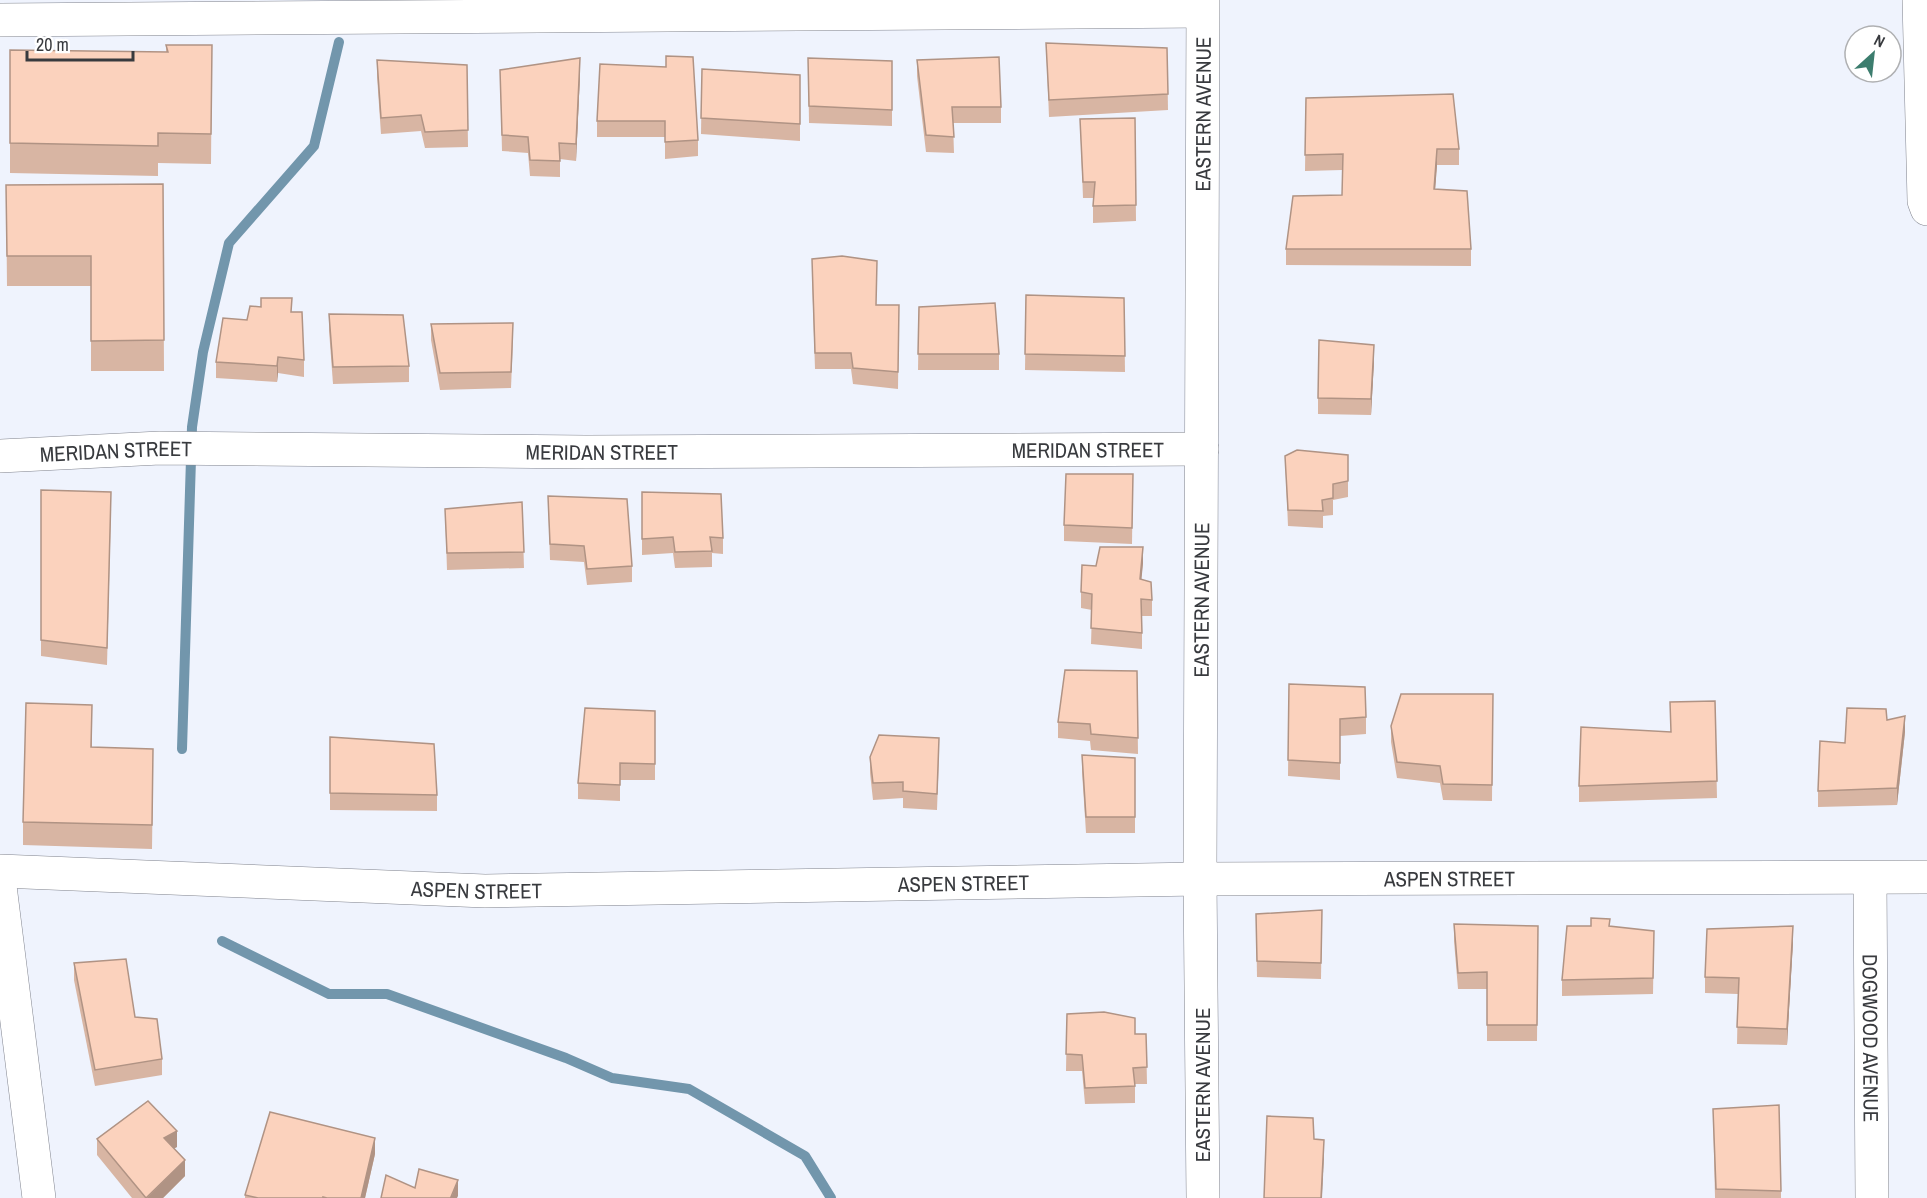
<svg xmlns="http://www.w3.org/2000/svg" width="1927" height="1198" font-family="'Archivo Narrow',sans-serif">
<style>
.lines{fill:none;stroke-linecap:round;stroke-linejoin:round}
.stream{stroke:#7296ac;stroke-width:10}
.minor-casing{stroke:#81848e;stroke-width:34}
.minor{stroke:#fff;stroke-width:33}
.wall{fill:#d8b5a3}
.shaded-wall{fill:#b09384}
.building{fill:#fbd2bd;stroke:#b09384;stroke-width:1.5}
.labels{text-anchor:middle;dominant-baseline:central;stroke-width:4.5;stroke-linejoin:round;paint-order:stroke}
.street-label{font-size:21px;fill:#383a3e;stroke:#fff}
</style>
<rect width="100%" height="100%" fill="#eff3fd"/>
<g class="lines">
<g class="stream">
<path d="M182,749L192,427L203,352L229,243L314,146L339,42"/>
<path d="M222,941L329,994H387L566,1058L612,1078L689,1089L805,1156L831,1198"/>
</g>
<defs>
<g id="minor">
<path d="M1919,0L1924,201L1927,209"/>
<path d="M0,20L1202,11"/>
<path id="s1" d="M0,456L160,448L586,452L1202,449"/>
<path id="s2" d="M0,871L485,891L1200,879L1927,877"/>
<path id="s3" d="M1870,878L1872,1198"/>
<path d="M0,886L39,1198"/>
<path id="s4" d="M1203,1198L1200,879L1203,0"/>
</g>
</defs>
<use href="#minor" class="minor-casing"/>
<use href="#minor" class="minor"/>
</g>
<g class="wall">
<path d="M1046,43L1167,48L1168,110L1049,117Z"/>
<path d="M166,45H212L211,164L158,163V176L10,173V50L166,52Z"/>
<path d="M808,58L892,61V126L809,123Z"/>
<path d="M377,60L467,65L468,147L425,148L421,131L381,134L377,76Z"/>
<path d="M917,60L1001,107V123H953L954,153L926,152L917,76Z"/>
<path d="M600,64L698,140V156L665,159V137H597V121Z"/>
<path d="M702,69L800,75V141L701,134Z"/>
<path d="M500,70L580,75L576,161L560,159V177L530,176L528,153L502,151Z"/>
<path d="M1306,98L1459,149V165H1437L1435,189L1471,249V266L1286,265V249L1342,195V170L1305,171Z"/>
<path d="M1135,118L1136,221L1093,223V198H1083L1080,119Z"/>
<path d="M163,184L164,371H91V286H7L6,185Z"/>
<path d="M812,275L876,305H899L898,389L853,384L851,369H815Z"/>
<path d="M1026,295L1124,298L1125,372L1025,370Z"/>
<path d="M919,307L999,354V370H918Z"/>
<path d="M292,312L304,360V377L278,373L277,382L216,378V362L247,320Z"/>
<path d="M329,314L409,366V382L333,384L329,330Z"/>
<path d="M431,324L513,339L511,388L440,390L431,340Z"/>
<path d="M1374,361L1371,415L1318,414V398Z"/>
<path d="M1348,455V497L1333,500V515L1323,516V528L1288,526L1285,456Z"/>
<path d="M1133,474L1132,544L1064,541V525Z"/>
<path d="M41,490L111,508L107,665L41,656Z"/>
<path d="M642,492L723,538V554L712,553V567L675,568L673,553L642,555Z"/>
<path d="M548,496L632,566V582L587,585L584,562L550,560Z"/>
<path d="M522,502L524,568L447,570L445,509Z"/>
<path d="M1143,563L1141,579L1152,600V616H1142V649L1091,644L1092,610L1081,608V592Z"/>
<path d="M1137,671L1138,754L1091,750L1090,741L1058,738V722Z"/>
<path d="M1289,684L1366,717V734L1340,736V780L1288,776Z"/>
<path d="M1493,694L1492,801L1443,800L1440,783L1397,778L1391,742V726Z"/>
<path d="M1715,701L1717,798L1579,802V786L1671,732Z"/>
<path d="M655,711V780H620V801L578,799V783Z"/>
<path d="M1887,720L1905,732L1897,805L1818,807V791L1845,743Z"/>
<path d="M92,729V747L153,773L152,849L23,845V822Z"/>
<path d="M330,737L437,795V811L330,810Z"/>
<path d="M939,754L937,810L903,808V798L873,800L870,773V757Z"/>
<path d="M1082,755L1135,758V833H1086L1082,771Z"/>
<path d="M1322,910L1321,979L1257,977L1256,914Z"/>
<path d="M1454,924L1538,926L1537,1041H1487V989H1458L1454,941Z"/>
<path d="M1610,927L1654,931L1653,994L1562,996V980Z"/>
<path d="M1793,942L1787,1045L1737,1044L1738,994L1705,993V977Z"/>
<path d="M74,963L135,1017L162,1059V1075L95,1086L74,980Z"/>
<path d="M1067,1014L1135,1034H1146L1147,1084H1135V1103L1085,1104L1082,1071H1066Z"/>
<path d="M1713,1109L1781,1191V1198H1715Z"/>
<path d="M97,1139L177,1147L174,1148L185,1176L163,1198H132L97,1155Z"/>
<path d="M375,1154L365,1198H245V1195Z"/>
</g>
<g class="shaded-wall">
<path d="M580,58V75L576,161V144Z"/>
<path d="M1437,149V165L1434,205V189Z"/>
<path d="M1374,345V361L1371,415V399Z"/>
<path d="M278,357V373L277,382V366Z"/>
<path d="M1143,547V563L1140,595V579Z"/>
<path d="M1905,716V732L1897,805V788Z"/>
<path d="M1793,926V942L1787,1045V1029Z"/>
<path d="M177,1131V1147L164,1154V1138Z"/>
<path d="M375,1138V1154L365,1198H361Z"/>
<path d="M1324,1140V1156L1322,1198H1321Z"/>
<path d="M185,1160V1176L163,1198H147Z"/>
<path d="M458,1180V1196L457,1198H451Z"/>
</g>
<g class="building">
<path d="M1046,43L1167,48L1168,94L1049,100Z"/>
<path d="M166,45H212L211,134L158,133V146L10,143V50L168,52Z"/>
<path d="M666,56L693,57L698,140L665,142V121H597L600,64L666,67Z"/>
<path d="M999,57L1001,107H952L954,137L926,135L917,60Z"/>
<path d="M580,58L576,144L559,143L560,161L530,160L528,137L502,135L500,70Z"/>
<path d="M808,58L892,61V110L809,106Z"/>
<path d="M377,60L467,65L468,130L425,132L421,115L381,118Z"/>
<path d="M702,69L800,75V124L701,118Z"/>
<path d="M1453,94L1459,149H1437L1434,189L1467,191L1471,249H1286L1293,196L1342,195L1343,154L1305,155L1306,98Z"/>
<path d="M1135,118L1136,205L1093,206L1095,182H1083L1080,119Z"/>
<path d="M163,184L164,340L91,341V256H7L6,185Z"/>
<path d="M842,256L877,261L876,305H899L898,372L853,368L851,353H815L812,259Z"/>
<path d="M1026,295L1124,298L1125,356L1025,354Z"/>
<path d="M261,298H292L291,312H302L304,360L278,357L277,366L216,362L223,318L247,320L250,306L261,307Z"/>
<path d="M995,303L999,354H918L919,307Z"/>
<path d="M329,314L403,315L409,366L333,367Z"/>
<path d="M513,323L511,372L440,373L431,324Z"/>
<path d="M1319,340L1374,345L1371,399L1318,398Z"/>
<path d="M1297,450L1348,455V481L1333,484V498L1322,500L1323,511L1288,510L1285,456Z"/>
<path d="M1066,474H1133L1132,528L1064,525Z"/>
<path d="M41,490L111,492L107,648L41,640Z"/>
<path d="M642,492L721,494L723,538L710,537L712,551L675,552L673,537L642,539Z"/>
<path d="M548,496L627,499L632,566L587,569L584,546L550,544Z"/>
<path d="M522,502L524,552L447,553L445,509Z"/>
<path d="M1100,547H1143L1140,579L1151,582L1152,600L1141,599L1142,633L1091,628L1092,594L1081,592L1082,565L1096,566Z"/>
<path d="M1065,670L1137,671L1138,738L1091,734L1090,724L1058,722Z"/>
<path d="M1289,684L1365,687L1366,717L1340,719V763L1288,760Z"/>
<path d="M1401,694H1493L1492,785L1443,784L1440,766L1397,762L1391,726Z"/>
<path d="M1715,701L1717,781L1579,786L1581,727L1671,732L1670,702Z"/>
<path d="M26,703L92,705L91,747L153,749L152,825L23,822Z"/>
<path d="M585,708L655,711V764L620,763V785L578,783Z"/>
<path d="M1847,708L1886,709L1887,720L1905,716L1897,788L1818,791L1820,741L1845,743Z"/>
<path d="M879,735L939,738L937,794L903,791V782L873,783L870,757Z"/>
<path d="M330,737L434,744L437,795L330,793Z"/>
<path d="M1082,755L1135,758V817H1086Z"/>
<path d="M1322,910L1321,963L1257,961L1256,914Z"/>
<path d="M1591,918L1610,919L1609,926L1654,931L1653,978L1562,980L1567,926H1591Z"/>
<path d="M1454,924L1538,926L1537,1025H1487V972L1458,973Z"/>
<path d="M1793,926L1787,1029L1737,1027L1739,978L1705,977L1707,929Z"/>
<path d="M126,959L135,1017L157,1019L162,1059L95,1070L74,963Z"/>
<path d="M1104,1012L1135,1018V1034H1146L1147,1067L1133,1068L1135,1086L1085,1088L1082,1055L1066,1054L1067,1014Z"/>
<path d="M148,1101L177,1131L164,1138L185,1160L146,1198L97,1139Z"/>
<path d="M1779,1105L1781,1191L1716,1189L1713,1109Z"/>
<path d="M270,1112L375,1138L361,1198H327L323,1197V1198H258L245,1195Z"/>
<path d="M1267,1116L1313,1118L1314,1139L1324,1140L1321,1198H1264Z"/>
<path d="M419,1169L458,1180L451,1197L453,1198H381L386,1175L415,1188Z"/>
</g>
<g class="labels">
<g class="street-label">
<text stroke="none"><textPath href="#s4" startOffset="1084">EASTERN AVENUE</textPath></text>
<text stroke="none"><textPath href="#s1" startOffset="1088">MERIDAN STREET</textPath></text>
<text stroke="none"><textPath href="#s1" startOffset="116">MERIDAN STREET</textPath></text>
<text stroke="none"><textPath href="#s1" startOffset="602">MERIDAN STREET</textPath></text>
<text stroke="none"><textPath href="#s4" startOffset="598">EASTERN AVENUE</textPath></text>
<text stroke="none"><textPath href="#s2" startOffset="1450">ASPEN STREET</textPath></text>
<text stroke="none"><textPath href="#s2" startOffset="964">ASPEN STREET</textPath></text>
<text stroke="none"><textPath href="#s2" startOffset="477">ASPEN STREET</textPath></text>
<text stroke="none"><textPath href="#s3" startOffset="160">DOGWOOD AVENUE</textPath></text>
<text transform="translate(1202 1085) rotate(-90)">EASTERN AVENUE</text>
</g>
</g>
<g transform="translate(1873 54) rotate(27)"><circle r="28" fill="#ffffff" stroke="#afb0b2" stroke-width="1.5"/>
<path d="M0-4.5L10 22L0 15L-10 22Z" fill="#3c7d6e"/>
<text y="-9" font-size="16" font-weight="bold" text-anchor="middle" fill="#383a3e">N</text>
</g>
<path d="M27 51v9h106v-9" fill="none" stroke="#383a3e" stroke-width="3"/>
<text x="36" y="51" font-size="18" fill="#383a3e" stroke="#ffffff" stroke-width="4.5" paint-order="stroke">20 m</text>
</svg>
